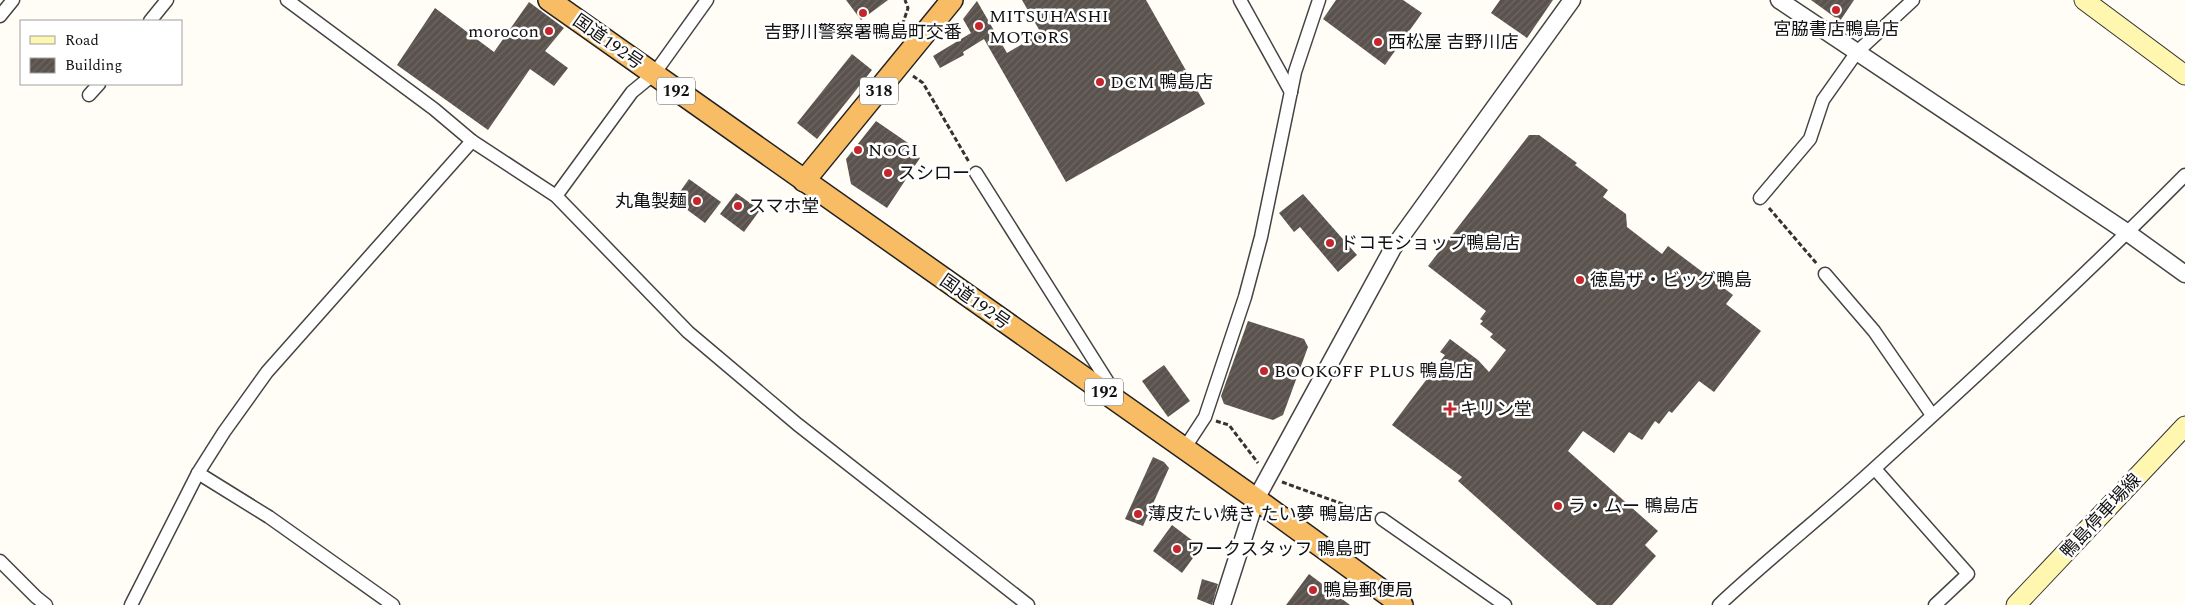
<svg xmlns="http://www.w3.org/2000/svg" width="2185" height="605" font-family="Spectral,'Noto Sans JP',serif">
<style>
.building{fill:url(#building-hatch)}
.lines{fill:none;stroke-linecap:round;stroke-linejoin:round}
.minor-casing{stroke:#444;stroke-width:15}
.tertiary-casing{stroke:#444;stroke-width:19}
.secondary-casing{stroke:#333;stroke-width:21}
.trunk-casing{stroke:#222;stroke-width:24}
.path{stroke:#333;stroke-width:3;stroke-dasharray:5 2.5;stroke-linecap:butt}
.minor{stroke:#fff;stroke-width:12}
.tertiary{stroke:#fff;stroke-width:16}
.secondary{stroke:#fff6b0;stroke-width:19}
.trunk{stroke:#f7bc64;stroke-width:21}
.poi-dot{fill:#c4262e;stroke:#fff;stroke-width:2}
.labels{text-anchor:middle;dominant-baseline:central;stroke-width:5;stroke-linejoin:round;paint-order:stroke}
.shield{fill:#fff;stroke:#585858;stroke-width:1}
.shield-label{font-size:16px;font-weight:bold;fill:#111}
.poi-label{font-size:18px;fill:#111;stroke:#fff;text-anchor:start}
.street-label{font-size:18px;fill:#111;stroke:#fff}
</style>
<defs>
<pattern id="building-hatch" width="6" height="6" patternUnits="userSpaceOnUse" patternTransform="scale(1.25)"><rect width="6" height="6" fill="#5a524d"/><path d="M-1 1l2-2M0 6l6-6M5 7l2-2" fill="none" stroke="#6d6662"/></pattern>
</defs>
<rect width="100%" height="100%" fill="#fffdf5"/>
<g class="building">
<path d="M846,0H888L861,20Z"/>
<path d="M1022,0H1146L1205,104L1066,182L984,39L963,52L964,55L940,68L933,56L971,33L963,19L977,1L1007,53L1041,33Z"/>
<path d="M1336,0H1403L1422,13L1385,65L1323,19Z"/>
<path d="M1500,0H1553L1527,38L1491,13Z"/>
<path d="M1811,0H1854L1840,21Z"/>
<path d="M529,2L564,28L545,51L568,68L554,86L530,69L488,130L397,65L435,8L494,52Z"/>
<path d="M852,54L872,70L817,139L797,123Z"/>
<path d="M876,121L908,143L905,148L920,158L887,208L851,184L846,159Z"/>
<path d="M1529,135H1539L1577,163L1575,165L1608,190L1603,197L1626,214L1627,227L1662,254L1668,246L1733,295L1726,304L1761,331L1714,392L1699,381L1672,413L1669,411L1659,424L1655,421L1642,440L1629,432L1614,453L1583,431L1568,451L1658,531L1645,545L1656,556L1612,605H1597L1458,481L1462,477L1392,425L1445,355L1440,352L1450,339L1478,360L1489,372L1506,350L1490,337L1493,334L1480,324L1483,321L1480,319L1486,311L1428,266Z"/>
<path d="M689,179L721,202L705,223L674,200Z"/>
<path d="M736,193L760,210L744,232L720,214Z"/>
<path d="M1303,194L1357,255L1338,272L1300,227L1294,232L1279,213Z"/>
<path d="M1248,321L1304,339L1308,347L1283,415L1273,420L1224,404L1221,396Z"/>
<path d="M1164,365L1190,401L1168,417L1142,381Z"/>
<path d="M1153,457L1164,462L1169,468L1143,526L1125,519Z"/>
<path d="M1172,525L1201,547L1182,573L1153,551Z"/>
<path d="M1309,574L1350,605H1286Z"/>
<path d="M1202,579L1218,584L1212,605L1197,599Z"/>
</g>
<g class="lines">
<defs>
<g id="minor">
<path d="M287,0L434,109L472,141L556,196L688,332L797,424L1028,605"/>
<path d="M1240,0L1291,92"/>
<path d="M0,16L13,0"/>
<path d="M150,21L167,0"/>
<path d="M89,95L99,84"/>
<path d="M976,173L1116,395"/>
<path d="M556,196L632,92L654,74L707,0"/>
<path d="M1760,198L1810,139L1823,100L1857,52L1913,0"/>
<path d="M1825,274L1874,331L1932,415"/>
<path d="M1184,449L1205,417L1245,297L1261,237L1295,72L1319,0"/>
<path d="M1875,469L1968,574L1935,605"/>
<path d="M198,473L269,517L393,605"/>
<path d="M1382,519L1505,605"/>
<path d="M0,561L36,597L46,605"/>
<path d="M131,605L198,473L224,432L267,372L472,141"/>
<path d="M1719,605C1769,558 1824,515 1875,468C1980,373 2085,276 2185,175"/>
</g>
<g id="tertiary">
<path d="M1779,0L2128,233L2185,274"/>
<path d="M1222,605L1256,499L1393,248L1572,0"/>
</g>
<g id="secondary">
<path d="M2084,0L2185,75"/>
<path d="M2016,605L2185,426"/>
</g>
<g id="trunk">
<path d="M549,0L1256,499L1402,605"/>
<path d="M804,181L952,0"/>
</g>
</defs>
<use href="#minor" class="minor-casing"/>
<use href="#tertiary" class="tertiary-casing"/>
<use href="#secondary" class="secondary-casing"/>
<use href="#trunk" class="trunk-casing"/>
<g class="path">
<path d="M900,32L908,8L905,0"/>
<path d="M913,76L923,83L969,162"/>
<path d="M1769,208L1817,264"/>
<path d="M1216,421L1229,425L1258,463"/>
<path d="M1282,482L1370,514"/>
</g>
<use href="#minor" class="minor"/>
<use href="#tertiary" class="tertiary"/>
<use href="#secondary" class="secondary"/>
<use href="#trunk" class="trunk"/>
</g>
<g class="poi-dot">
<circle cx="1836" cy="10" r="5"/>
<circle cx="863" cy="13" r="5"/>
<circle cx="979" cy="26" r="5"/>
<circle cx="549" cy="31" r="5"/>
<circle cx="1378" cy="42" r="5"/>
<circle cx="1100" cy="82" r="5"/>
<circle cx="858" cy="150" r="5"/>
<circle cx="888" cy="173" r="5"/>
<circle cx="697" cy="201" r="5"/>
<circle cx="738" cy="206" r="5"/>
<circle cx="1330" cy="243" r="5"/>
<circle cx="1580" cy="280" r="5"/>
<circle cx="1264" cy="371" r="5"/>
<path d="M1447.5 401.5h5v5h5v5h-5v5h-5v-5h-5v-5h5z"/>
<circle cx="1558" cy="506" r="5"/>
<circle cx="1138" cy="514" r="5"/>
<circle cx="1177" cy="549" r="5"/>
<circle cx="1313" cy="590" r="5"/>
</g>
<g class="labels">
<g class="shield">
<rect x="657" y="77.5" width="38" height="27" rx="4"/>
<rect x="860" y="77.5" width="38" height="27" rx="4"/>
<rect x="1085" y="378.5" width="38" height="27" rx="4"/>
</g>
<g class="shield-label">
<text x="676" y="91">192</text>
<text x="879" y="91">318</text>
<text x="1104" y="392">192</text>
</g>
<g class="poi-label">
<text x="989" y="16">MITSUHASHI<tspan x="989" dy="21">MOTORS</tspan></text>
<text x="1836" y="29" text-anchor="middle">宮脇書店鴨島店</text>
<text x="539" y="31" text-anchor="end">morocon</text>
<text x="863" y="32" text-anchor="middle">吉野川警察署鴨島町交番</text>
<text x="1388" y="42">西松屋 吉野川店</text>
<text x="1110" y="82">DCM 鴨島店</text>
<text x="868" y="150">NOGI</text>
<text x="898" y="173">スシロー</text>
<text x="687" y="201" text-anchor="end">丸亀製麺</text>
<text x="748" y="206">スマホ堂</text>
<text x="1340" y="243">ドコモショップ鴨島店</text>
<text x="1590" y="280">徳島ザ・ビッグ鴨島</text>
<text x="1274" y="371">BOOKOFF PLUS 鴨島店</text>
<text x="1460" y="409">キリン堂</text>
<text x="1568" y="506">ラ・ムー 鴨島店</text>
<text x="1148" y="514">薄皮たい焼き たい夢 鴨島店</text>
<text x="1187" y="549">ワークスタッフ 鴨島町</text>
<text x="1323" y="590">鴨島郵便局</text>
</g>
<g class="street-label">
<text transform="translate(608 42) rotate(35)">国道192号</text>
<text transform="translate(975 302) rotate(35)">国道192号</text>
<text transform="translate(2101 516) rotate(-47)">鴨島停車場線</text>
</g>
</g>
<rect x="20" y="20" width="162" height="65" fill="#ffffff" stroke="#a0a0a0"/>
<rect x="30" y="36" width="25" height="8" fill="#fff6b0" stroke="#a0a0a0"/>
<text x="65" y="45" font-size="15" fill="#111111">Road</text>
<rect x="30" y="58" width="25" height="15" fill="url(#building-hatch)" stroke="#a0a0a0"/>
<text x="65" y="70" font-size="15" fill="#111111">Building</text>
</svg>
